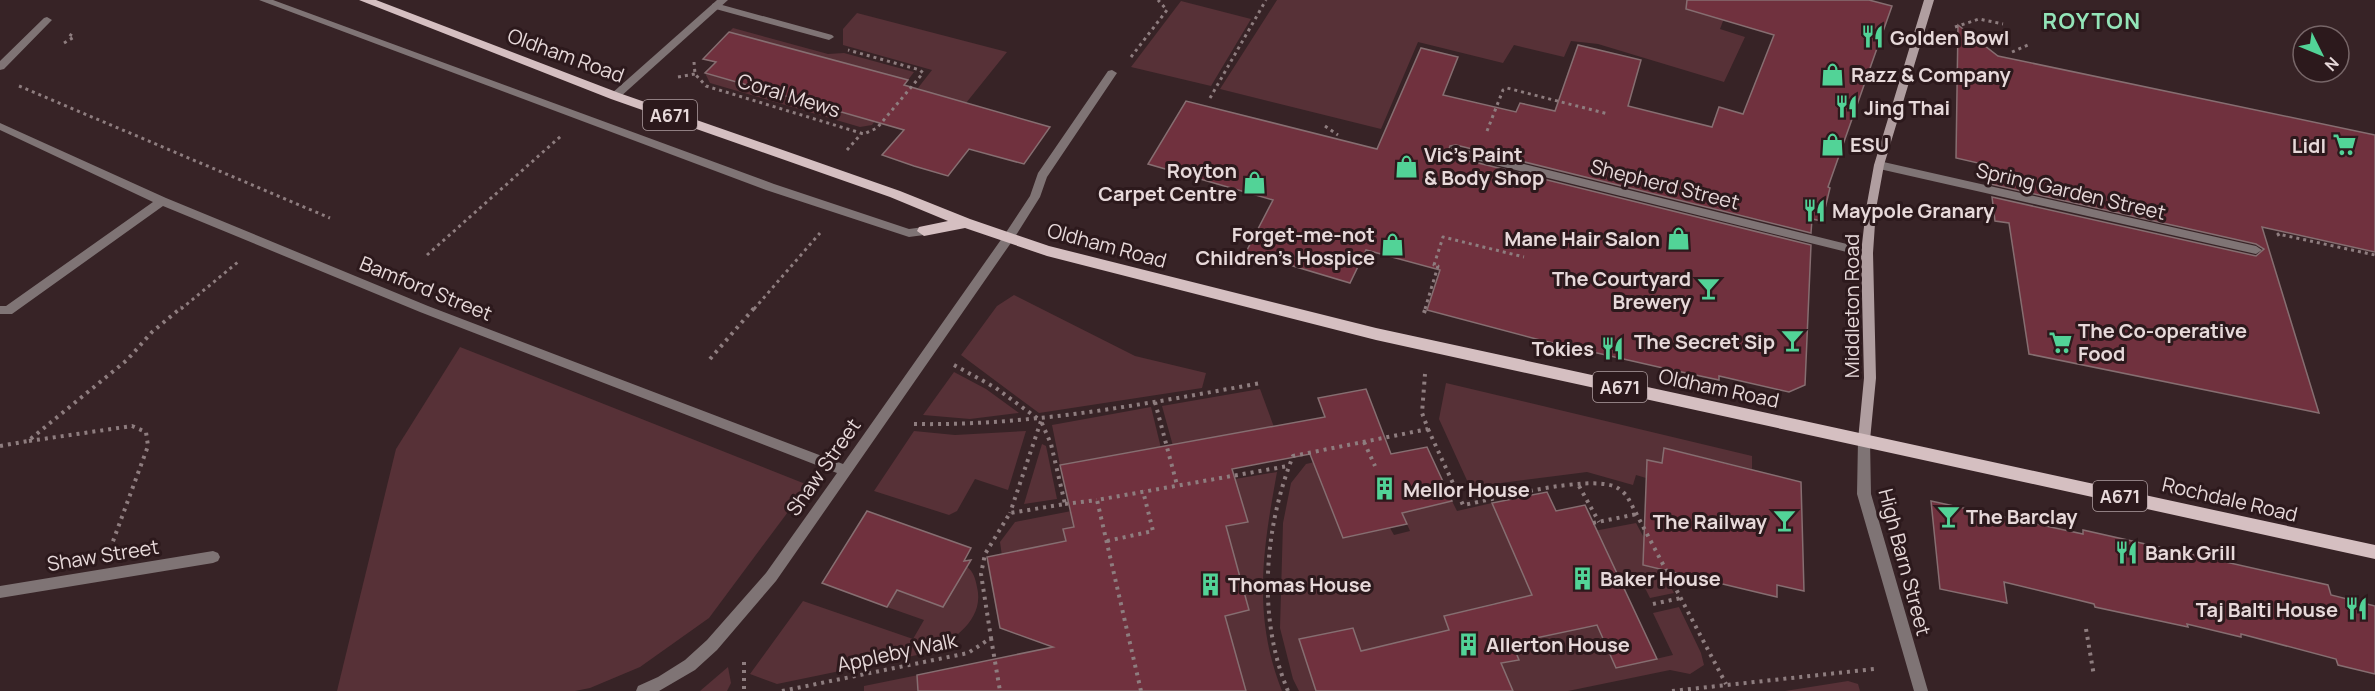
<svg xmlns="http://www.w3.org/2000/svg" width="2375" height="691" font-family="Manrope,sans-serif">
<style>
.green{fill:#573137}
.building{fill:#70313e;stroke:#866e71;stroke-width:1.5}
.lines{fill:none;stroke-linecap:round;stroke-linejoin:round}
.path-far1{stroke:#8e7d7f;stroke-width:3;stroke-dasharray:3 4;stroke-linecap:butt}
.path{stroke:#8e7d7f;stroke-width:4;stroke-dasharray:3 5;stroke-linecap:butt}
.service{fill:#7f7475;fill-rule:evenodd}
.minor{fill:#7f7475;fill-rule:evenodd}
.tertiary{fill:#7f7475;fill-rule:evenodd}
.secondary{fill:#b09ea0;fill-rule:evenodd}
.primary{fill:#d5bfc1;fill-rule:evenodd}
.labels{text-anchor:middle;dominant-baseline:central;stroke-width:6;stroke-linejoin:round;paint-order:stroke}
.shield{fill:#2c191c;stroke:#af9fa1;stroke-width:1.5}
.shield-label{font-size:18px;font-weight:bold;fill:#e7d9da}
.poi-label{font-size:20px;font-weight:bold;fill:#e7d9da;stroke:#2c191c;text-anchor:start}
.street-label{font-size:20px;fill:#e7d9da;stroke:#2c191c}
.far-district-label{font-size:22px;font-weight:bold;letter-spacing:1.5px;fill:#93e4b8;stroke:#2c191c}
</style>
<rect width="100%" height="100%" fill="#372326"/>
<g class="green">
<path d="M1277,0H1731L1720,29L1745,37L1724,82L1598,44L1571,41L1564,57L1514,45L1503,63L1418,42L1381,129L1220,89Z"/>
<path d="M1181,1L1251,19L1211,86L1131,67Z"/>
<path d="M857,13L1007,52L966,103L899,116L923,90L918,88L932,70L843,45V29Z"/>
<path d="M733,28L828,54L844,53L914,72L908,80L729,32Z"/>
<path d="M705,73L859,117L882,112L872,125L860,127L710,83Z"/>
<path d="M1014,295L1135,356L1206,373L1202,388L1039,413L961,355L997,306Z"/>
<path d="M460,347L808,485L709,618L640,667L590,688L575,691H337L396,449Z"/>
<path d="M954,372L986,389L1019,413L970,419L923,415Z"/>
<path d="M1446,383L1752,456V469L1664,448L1662,463L1647,460L1646,478L1636,475L1633,485L1587,472L1470,487L1439,419Z"/>
<path d="M1260,389L1274,427L1173,446L1162,406Z"/>
<path d="M1151,407L1161,448L1060,465L1052,425Z"/>
<path d="M914,431L955,435L1026,431L1008,490L975,479L957,511L949,515L874,491Z"/>
<path d="M1042,444L1046,446L1057,499L1024,504Z"/>
<path d="M1350,454L1319,478L1343,538L1390,528L1394,535L1410,531L1402,513L1452,501L1457,511L1492,503L1513,550L1571,630L1597,625L1616,668L1673,655L1653,613L1679,607L1701,653L1704,665L1690,674L1670,670L1568,691H1513L1501,663L1519,659L1495,603L1444,616L1452,638L1361,651L1353,628L1300,639L1316,691H1299L1293,679L1280,628L1283,523L1291,483L1306,464Z"/>
<path d="M1277,472C1263,549 1252,615 1282,691H1246L1224,616L1249,609L1237,565L1221,527L1247,522L1235,479Z"/>
<path d="M1092,507L1101,545L1063,530L1066,541L1003,563L1000,542L1015,522Z"/>
<path d="M1636,523L1674,593L1650,598L1642,582L1616,588L1594,531Z"/>
<path d="M966,566C974,572 975,578 977,587C985,619 953,641 927,653L777,684L750,674L803,601L913,639L924,620L887,607L897,590Z"/>
<path d="M728,667L731,683L727,691H700Z"/>
<path d="M938,671L941,691H864V686Z"/>
<path d="M1848,681L1858,684L1860,691H1785Z"/>
</g>
<g class="building">
<path d="M1687,0H1869L1892,6L1828,187L1830,188L1822,221L1812,219L1811,233L1456,145L1450,146L1448,152L1450,156L1811,245L1805,385L1789,392L1719,376V380L1663,368L1540,340L1427,310L1440,270L1366,250L1350,283L1246,252L1273,200L1148,164L1186,101L1377,149L1421,48L1458,57L1443,95L1516,112L1520,103L1555,111L1578,45L1641,60L1628,106L1712,127L1719,107L1743,114L1774,35L1686,9Z"/>
<path d="M1958,25L1998,56L2375,135V252L2262,227L2319,413L2029,354L2009,223L1995,221L1992,197L2256,256L2264,249L2256,244L1990,184L1987,165L1956,158Z"/>
<path d="M729,32L908,80L904,85L1050,127L1024,164L969,149L948,176L914,166L882,155L904,130L705,73L716,62L703,59Z"/>
<path d="M1366,389L1391,454L1427,447L1452,501L1402,513L1407,524L1343,538L1310,454L1232,469L1248,522L1226,526L1249,610L1225,616L1246,691H918L917,675L1053,647L1000,628L987,557L1066,541L1063,529L1074,527L1060,465L1325,417L1318,398Z"/>
<path d="M1664,448L1801,482L1804,591L1777,585V597L1643,565L1647,460L1662,463Z"/>
<path d="M1547,492L1556,511L1585,505L1657,659L1616,668L1597,625L1512,643L1519,660L1501,663L1513,691H1316L1299,639L1353,628L1361,651L1449,630L1444,616L1532,595L1492,503Z"/>
<path d="M1931,501L2083,534V530L2328,585L2331,595L2375,606V674L2338,665L2336,659L2241,634V637L2187,624L2188,627L2095,607L2094,604L2004,582L2007,603L1940,589Z"/>
<path d="M867,511L971,548L964,561L971,560L943,607L897,590L887,607L822,583Z"/>
</g>
<g class="lines">
<g class="path-far1">
<path d="M1955,27L1979,19L2003,24"/>
<path d="M64,43L74,37L69,34"/>
<path d="M2012,52L2028,45"/>
<path d="M1131,57L1167,10L1158,0"/>
<path d="M694,62L695,74L706,86L864,134L877,128L923,73L920,70L848,50"/>
<path d="M678,77L695,74"/>
<path d="M19,86L330,218"/>
<path d="M1210,98L1266,0"/>
<path d="M1325,126L1338,135"/>
<path d="M1487,131L1503,90L1507,88L1608,114"/>
<path d="M847,150L862,133"/>
<path d="M2279,236L2278,234L2375,255"/>
<path d="M427,255L561,136"/>
<path d="M181,309L238,262"/>
<path d="M754,309L820,233"/>
<path d="M1425,309L1438,266L1434,265L1443,237L1524,257"/>
</g>
<g class="path">
<path d="M1424,313L1426,307"/>
<path d="M710,359L755,307"/>
<path d="M954,365L996,388L1041,421L1010,513"/>
<path d="M1155,402L1177,485"/>
<path d="M914,424C1032,426 1145,404 1261,383"/>
<path d="M1428,429L1463,505C1496,499 1587,474 1616,487C1620,489 1624,493 1627,496L1726,684"/>
<path d="M29,441L132,426L146,432L148,446L112,544"/>
<path d="M1364,442L1375,466"/>
<path d="M0,446L28,441L127,360L152,332L182,307"/>
<path d="M1579,486L1599,522"/>
<path d="M1065,504L1097,500"/>
<path d="M1593,523L1637,514"/>
<path d="M1107,541L1153,531L1143,491"/>
<path d="M1653,604L1681,598"/>
<path d="M2086,629L2094,676"/>
<path d="M991,638L1000,691"/>
<path d="M744,662V691"/>
<path d="M782,691L968,653L991,638L981,574L985,554L1010,513L1065,504L1051,444L1041,421"/>
<path d="M1141,691L1097,500L1288,466"/>
<path d="M1288,691C1257,618 1264,529 1293,456L1428,429L1422,413L1425,374"/>
<path d="M1672,691L1874,669"/>
</g>
<g class="service">
<path d="M259,0H273L774,184L909,229L924,227L930,231L924,235L909,237L766,190Z"/>
<path d="M715,3L832,35L834,37L829,40L712,8V4Z"/>
<path d="M1112,70L1117,73L1047,177L1040,197L1013,240H1005L1003,237L1030,196L1038,173L1108,71Z"/>
</g>
<g class="minor">
<path d="M717,0H728L619,98H611V94Z"/>
<path d="M47,17L52,20L50,22L4,69L0,70V61L44,18Z"/>
<path d="M0,123L166,198L428,306L843,464L1005,234L1009,233L1015,237L776,581L717,650L695,670L659,691H636L638,686L658,677L685,660L707,640L766,573L837,473L420,312L163,206L12,314H0V306H6L153,202L0,130Z"/>
<path d="M1455,147L1867,249L1873,253L1867,257L1451,154L1450,151L1451,148Z"/>
<path d="M1879,161L2256,246L2262,250L2256,254L1875,168L1874,165Z"/>
<path d="M213,551L218,553L220,557L218,561L213,563L0,598V586Z"/>
</g>
<path class="tertiary" d="M1864,435L1868,436L1870,440L1871,494L1928,691H1914L1857,494L1858,440L1860,436Z"/>
<path class="secondary" d="M1924,0H1934L1884,165L1876,209L1873,253L1876,378L1870,440L1868,444L1864,445L1860,444L1858,440L1864,378L1861,253L1866,209L1874,165Z"/>
<path class="primary" d="M359,0H376L619,93L900,191L970,219L1049,246L1376,328L2375,545V559L1376,340L1047,256L965,228L924,236L917,231L919,227L948,221L890,197L611,99Z"/>
</g>
<defs>
<symbol id="restaurant-bare" viewBox="-9 -9 18 18"><path d="M-5-6h1v4h1v-4h1v4h1v-4h1v5L-1.5 .5V6h-2V.5L-5-1ZM5-6V6H3V1.5H1.5Q1.5-4 5-6Z" fill="#52d397" stroke="#2c191c" stroke-width="2.5" paint-order="stroke"/></symbol>
<symbol id="shop-bare" viewBox="-9 -9 18 18"><path d="M-5-2.5h2.3a2.7 3.5 0 0 1 5.4 0H5L5.5 6h-11ZM-1.5-2.5h3a1.5 2.3 0 0 0-3 0Z" fill="#52d397" stroke="#2c191c" stroke-width="2.5" paint-order="stroke"/></symbol>
<symbol id="supermarket-bare" viewBox="-9 -9 18 18"><path d="M-6-5.5h2.5l.6 2H6L4.5 2H-2.5L-4.4-4H-6ZM-1.5 3.2a1.3 1.3 0 1 0 .1 0ZM3 3.2a1.3 1.3 0 1 0 .1 0Z" fill="#52d397" stroke="#2c191c" stroke-width="2.5" paint-order="stroke"/></symbol>
<symbol id="bar-bare" viewBox="-9 -9 18 18"><path d="M-6-5H6L.8 .8V4.5H3.5V6h-7V4.5H-.8V.8Z" fill="#52d397" stroke="#2c191c" stroke-width="2.5" paint-order="stroke"/></symbol>
<symbol id="building-bare" viewBox="-9 -9 18 18"><path d="M-4-6H4V6H1V3H-1V6H-4ZM-2.5-4.3h1.7v1.8h-1.7ZM.8-4.3h1.7v1.8H.8ZM-2.5-1h1.7V.8h-1.7ZM.8-1h1.7V.8H.8Z" fill="#52d397" stroke="#2c191c" stroke-width="2.5" paint-order="stroke"/></symbol>
</defs>
<g fill-rule="evenodd">
<use href="#restaurant-bare" x="1856" y="20" width="33" height="33"/>
<use href="#shop-bare" x="1816" y="58" width="33" height="33"/>
<use href="#restaurant-bare" x="1830" y="90" width="33" height="33"/>
<use href="#shop-bare" x="1816" y="128" width="33" height="33"/>
<use href="#supermarket-bare" x="2328" y="128" width="33" height="33"/>
<use href="#shop-bare" x="1390" y="150" width="33" height="33"/>
<use href="#shop-bare" x="1238" y="166" width="33" height="33"/>
<use href="#restaurant-bare" x="1798" y="194" width="33" height="33"/>
<use href="#shop-bare" x="1662" y="222" width="33" height="33"/>
<use href="#shop-bare" x="1376" y="228" width="33" height="33"/>
<use href="#bar-bare" x="1692" y="272" width="33" height="33"/>
<use href="#bar-bare" x="1776" y="324" width="33" height="33"/>
<use href="#supermarket-bare" x="2044" y="326" width="33" height="33"/>
<use href="#restaurant-bare" x="1596" y="332" width="33" height="33"/>
<use href="#building-bare" x="1368" y="472" width="33" height="33"/>
<use href="#bar-bare" x="1932" y="500" width="33" height="33"/>
<use href="#bar-bare" x="1768" y="504" width="33" height="33"/>
<use href="#restaurant-bare" x="2110" y="536" width="33" height="33"/>
<use href="#building-bare" x="1566" y="562" width="33" height="33"/>
<use href="#building-bare" x="1194" y="568" width="33" height="33"/>
<use href="#restaurant-bare" x="2340" y="592" width="33" height="33"/>
<use href="#building-bare" x="1452" y="628" width="33" height="33"/>
</g>
<g class="labels">
<g class="shield">
<rect x="643" y="100" width="54" height="30" rx="4.5"/>
<rect x="1593" y="372" width="54" height="30" rx="4.5"/>
<rect x="2093" y="481" width="54" height="30" rx="4.5"/>
</g>
<g class="shield-label">
<text x="670" y="115">A671</text>
<text x="1620" y="387">A671</text>
<text x="2120" y="496">A671</text>
</g>
<g class="poi-label">
<text x="1890" y="37">Golden Bowl</text>
<text x="1851" y="74">Razz &amp; Company</text>
<text x="1864" y="107">Jing Thai</text>
<text x="1850" y="144">ESU</text>
<text x="2326" y="145" text-anchor="end">Lidl</text>
<text x="1424" y="154">Vic's Paint<tspan x="1424" dy="23">&amp; Body Shop</tspan></text>
<text x="1237" y="170" text-anchor="end">Royton<tspan x="1237" dy="23">Carpet Centre</tspan></text>
<text x="1832" y="210">Maypole Granary</text>
<text x="1375" y="234" text-anchor="end">Forget-me-not<tspan x="1375" dy="23">Children's Hospice</tspan></text>
<text x="1660" y="238" text-anchor="end">Mane Hair Salon</text>
<text x="1691" y="278" text-anchor="end">The Courtyard<tspan x="1691" dy="23">Brewery</tspan></text>
<text x="2078" y="330">The Co-operative<tspan x="2078" dy="23">Food</tspan></text>
<text x="1775" y="341" text-anchor="end">The Secret Sip</text>
<text x="1594" y="348" text-anchor="end">Tokies</text>
<text x="1403" y="489">Mellor House</text>
<text x="1966" y="516">The Barclay</text>
<text x="1767" y="521" text-anchor="end">The Railway</text>
<text x="2145" y="552">Bank Grill</text>
<text x="1600" y="578">Baker House</text>
<text x="1228" y="584">Thomas House</text>
<text x="2338" y="609" text-anchor="end">Taj Balti House</text>
<text x="1486" y="644">Allerton House</text>
</g>
<g class="street-label">
<text transform="translate(566 55) rotate(20)">Oldham Road</text>
<text transform="translate(789 95) rotate(17)">Coral Mews</text>
<text transform="translate(1665 184) rotate(14)">Shepherd Street</text>
<text transform="translate(2071 191) rotate(13)">Spring Garden Street</text>
<text transform="translate(1107 245) rotate(15)">Oldham Road</text>
<text transform="translate(426 288) rotate(22)">Bamford Street</text>
<text transform="translate(1851 306) rotate(-90)">Middleton Road</text>
<text transform="translate(1719 388) rotate(12)">Oldham Road</text>
<text transform="translate(823 467) rotate(-55)">Shaw Street</text>
<text transform="translate(2230 499) rotate(13)">Rochdale Road</text>
<text transform="translate(103 555) rotate(-9)">Shaw Street</text>
<text transform="translate(1905 562) rotate(75)">High Barn Street</text>
<text transform="translate(897 652) rotate(-12)">Appleby Walk</text>
</g>
<g class="far-district-label">
<text x="2092" y="21">ROYTON</text>
</g>
</g>
<g transform="translate(2321 54) rotate(133)"><circle r="28" fill="#2c191c" stroke="#776668" stroke-width="1.5"/>
<path d="M0-4.5L10 22L0 15L-10 22Z" fill="#52d397"/>
<text y="-9" font-size="16" font-weight="bold" text-anchor="middle" fill="#e7d9da">N</text>
</g>
</svg>
